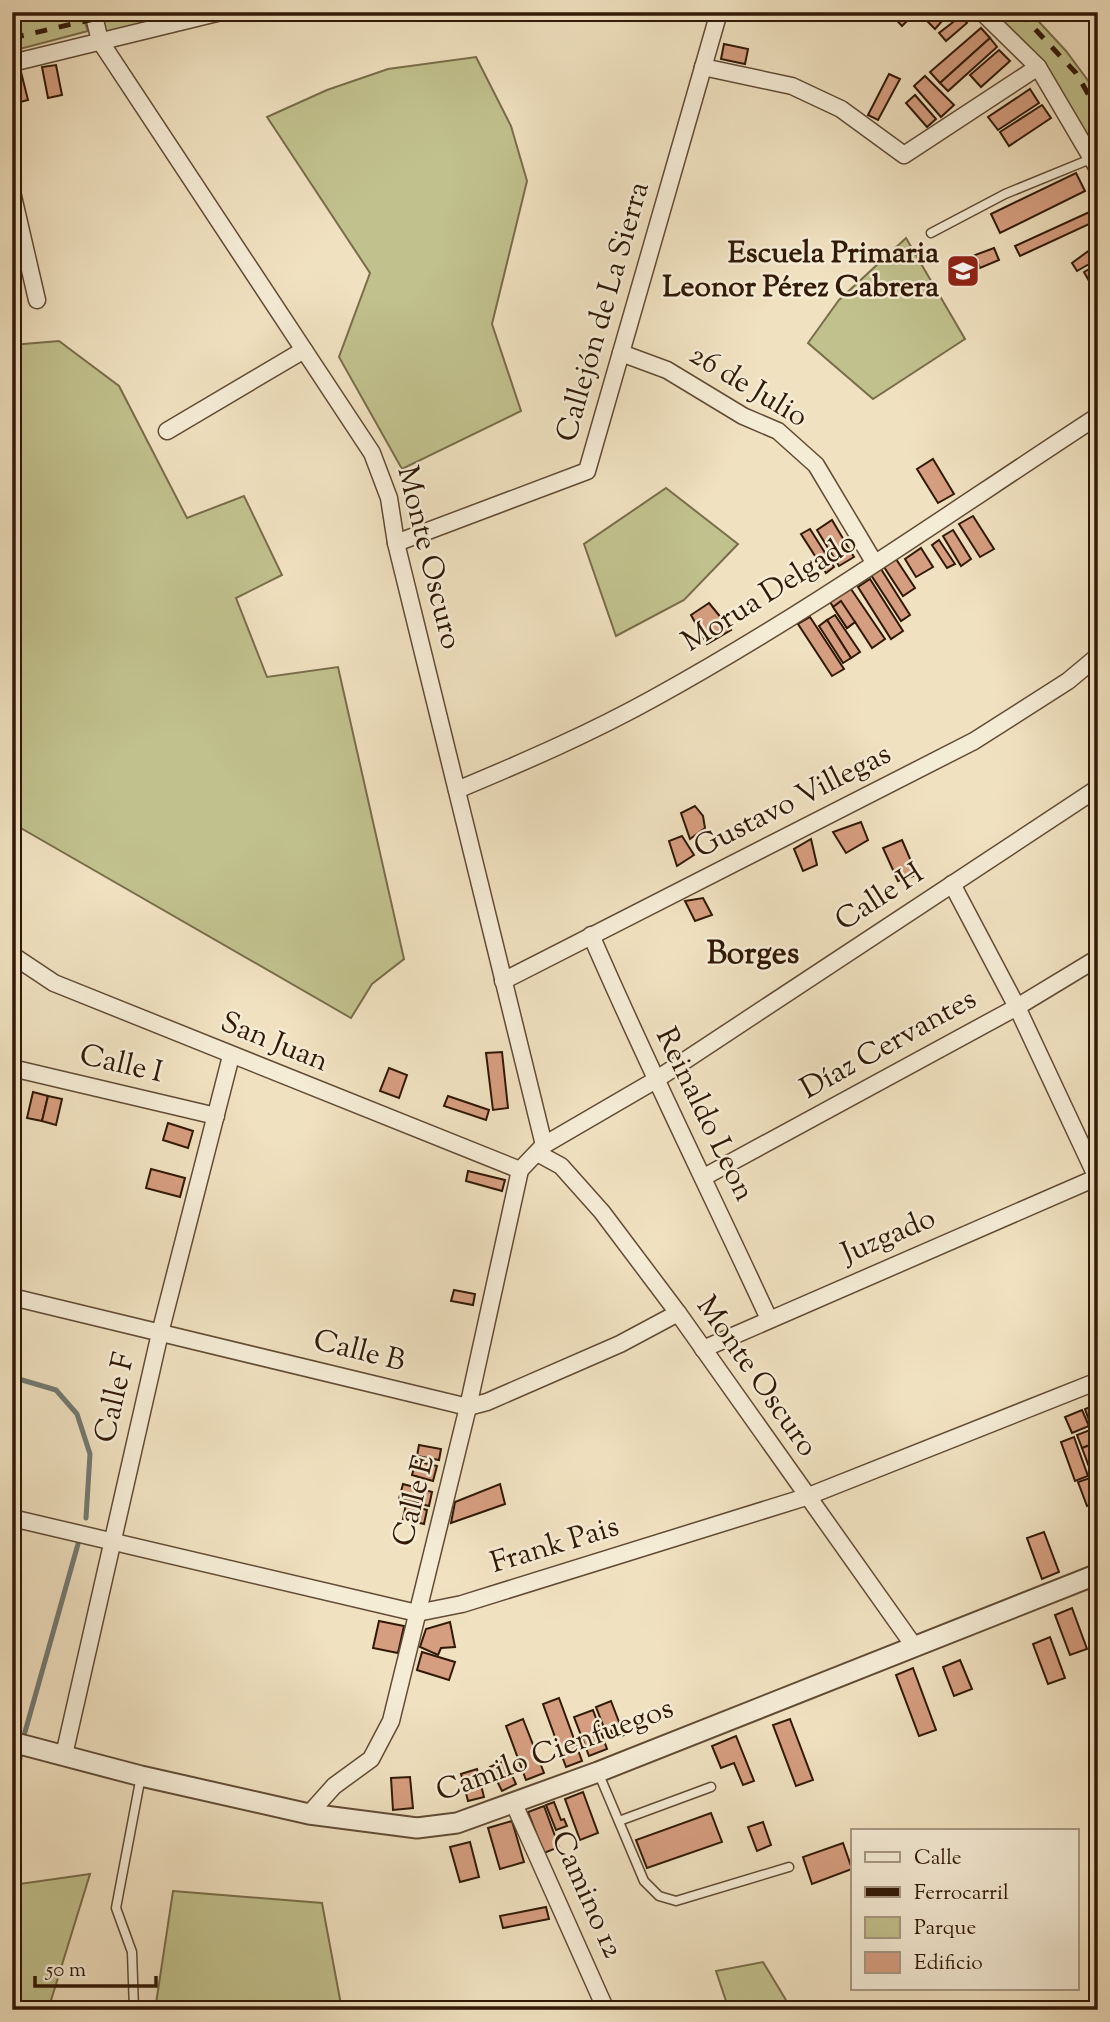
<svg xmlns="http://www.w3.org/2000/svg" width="1110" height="2022" font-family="'Sorts Mill Goudy',serif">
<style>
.green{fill:#c1c18d;stroke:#796d4a;stroke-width:2}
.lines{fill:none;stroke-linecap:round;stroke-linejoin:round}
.stream{stroke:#727a73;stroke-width:5}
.building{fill:#d69e80;stroke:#311906;stroke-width:2}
.service-casing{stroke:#614b34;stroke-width:11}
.minor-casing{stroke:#614b34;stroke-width:19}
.tertiary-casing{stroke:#614b34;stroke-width:23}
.service{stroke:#f5ecd6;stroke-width:8}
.minor{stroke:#f5ecd6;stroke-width:16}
.tertiary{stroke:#f5ecd6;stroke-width:19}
.rail{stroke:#311906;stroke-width:5;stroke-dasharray:12 12;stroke-linecap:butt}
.labels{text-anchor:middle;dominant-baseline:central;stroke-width:5;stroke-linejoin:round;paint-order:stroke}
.poi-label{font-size:30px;font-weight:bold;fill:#311906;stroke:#f5ecd6;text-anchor:end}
.street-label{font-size:30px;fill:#311906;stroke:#f5ecd6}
.neighbourhood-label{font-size:32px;font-weight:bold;fill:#311906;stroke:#f5ecd6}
</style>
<rect width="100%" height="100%" fill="#f0e1c0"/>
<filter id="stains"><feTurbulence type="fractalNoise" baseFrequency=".00286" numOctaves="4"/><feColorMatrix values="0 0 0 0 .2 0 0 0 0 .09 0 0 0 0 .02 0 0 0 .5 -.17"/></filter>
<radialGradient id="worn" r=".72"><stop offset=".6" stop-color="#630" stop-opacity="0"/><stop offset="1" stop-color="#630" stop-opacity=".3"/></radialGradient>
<g class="green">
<path d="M42,12H81L88,31L12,51V21Z"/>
<path d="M93,12H221L100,41Z"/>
<path d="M982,12H1030L1066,51L1098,94V169L1038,67Z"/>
<path d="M476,57L511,126L527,181L492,324L521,411L402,469L339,357L370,273L267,117L327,90L388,69Z"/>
<path d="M906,238L965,339L873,399L808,343L839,300Z"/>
<path d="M59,341L119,386L187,518L244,496L282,575L236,598L267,677L338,667L404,959L372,984L351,1018L12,823V345Z"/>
<path d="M666,488L738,544L684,600L616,636L584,544Z"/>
<path d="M90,1874L48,2010H12V1885Z"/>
<path d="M173,1891L322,1903L342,2010H155Z"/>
<path d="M763,1962L792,2010H729L716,1971Z"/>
</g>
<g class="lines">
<g class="stream">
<path d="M12,1377L56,1390L77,1414L90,1454L86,1518"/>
<path d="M25,1732L78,1544"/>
<path d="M12,1816L21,1750"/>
</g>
</g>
<g class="building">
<path d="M889,12H916L902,26Z"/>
<path d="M937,12H950L935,29L928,22Z"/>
<path d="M961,16L967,23L946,41L939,33Z"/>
<path d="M981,28L990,38L940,83L930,72Z"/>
<path d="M990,38L997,47L948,91L940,83Z"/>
<path d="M724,44L748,49L745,64L721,59Z"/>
<path d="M999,50L1010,61L981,87L970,75Z"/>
<path d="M56,65L62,95L48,98L42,67Z"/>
<path d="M21,72L28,100L12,104V74Z"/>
<path d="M889,74L900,79L878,120L868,115Z"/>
<path d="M925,76L954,105L941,117L914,86Z"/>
<path d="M1030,89L1039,103L998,130L988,117Z"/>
<path d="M915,95L936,119L927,127L906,103Z"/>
<path d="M1042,105L1051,118L1009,146L1000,132Z"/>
<path d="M1076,173L1085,191L1000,233L991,214Z"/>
<path d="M1096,209L1098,220L1020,256L1015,246Z"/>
<path d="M1098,244V259L1077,271L1072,263Z"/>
<path d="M994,248L999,260L980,268L975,255Z"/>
<path d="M1098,264V282L1092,286L1084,272Z"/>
<path d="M933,459L954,494L938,503L917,469Z"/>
<path d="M973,516L994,549L980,557L959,524Z"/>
<path d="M832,520L854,557L839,566L817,530Z"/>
<path d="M810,529L834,567L826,573L801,534Z"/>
<path d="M953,530L971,559L961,566L943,536Z"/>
<path d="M939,540L955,564L947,568L932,545Z"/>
<path d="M921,548L933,567L916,577L905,559Z"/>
<path d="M896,559L915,588L903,596L884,567Z"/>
<path d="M881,569L910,615L901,621L871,575Z"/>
<path d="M870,579L903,631L891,639L858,587Z"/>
<path d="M851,589L885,639L872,648L855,622L847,628L830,602Z"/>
<path d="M841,601L855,622L847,628L833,607Z"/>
<path d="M709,603L731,630L707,644L691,615Z"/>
<path d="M835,615L860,652L851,658L827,620Z"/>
<path d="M810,617L844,669L832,676L798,624Z"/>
<path d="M827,620L851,658L843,663L819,626Z"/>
<path d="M695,806L703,816L705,828L690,839L681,813Z"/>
<path d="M861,822L868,840L846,853L833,832Z"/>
<path d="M682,836L694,855L677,866L669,841Z"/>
<path d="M811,839L817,865L803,871L794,849Z"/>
<path d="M902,840L917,875L898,881L883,848Z"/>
<path d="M703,898L712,915L695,921L685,901Z"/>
<path d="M502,1052L508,1108L493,1110L486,1053Z"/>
<path d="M389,1068L407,1075L399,1098L380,1091Z"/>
<path d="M33,1092L48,1096L42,1121L27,1118Z"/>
<path d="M48,1096L62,1099L56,1125L42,1121Z"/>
<path d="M448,1096L489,1110L486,1120L444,1106Z"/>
<path d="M168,1123L193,1131L188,1148L163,1140Z"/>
<path d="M151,1169L185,1178L180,1197L146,1188Z"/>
<path d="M468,1171L505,1180L502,1191L466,1181Z"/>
<path d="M454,1290L475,1294L473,1305L451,1301Z"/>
<path d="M1098,1404V1420L1090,1423L1085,1409Z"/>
<path d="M1082,1410L1089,1426L1072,1433L1065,1417Z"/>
<path d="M1095,1428L1098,1442L1082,1448L1077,1435Z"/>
<path d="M1074,1437L1088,1476L1075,1481L1061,1442Z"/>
<path d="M1098,1442V1461L1088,1464L1082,1448Z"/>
<path d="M419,1445L441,1449L439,1460L417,1456Z"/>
<path d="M416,1461L437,1466L433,1481L412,1475Z"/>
<path d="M1098,1461V1476L1093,1478L1088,1464Z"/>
<path d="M1090,1478L1098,1502L1087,1506L1078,1482Z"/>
<path d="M403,1484L432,1492L429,1506L399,1499Z"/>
<path d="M500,1484L505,1504L451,1523L455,1502Z"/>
<path d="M406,1504L427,1510L424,1524L403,1519Z"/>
<path d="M1044,1532L1059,1572L1042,1579L1027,1538Z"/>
<path d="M1072,1608L1087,1649L1070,1655L1055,1615Z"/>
<path d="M379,1621L404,1626L398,1653L373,1648Z"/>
<path d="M450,1622L455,1647L441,1648L438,1655L420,1647L426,1629Z"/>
<path d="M1050,1637L1065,1678L1048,1684L1033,1644Z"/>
<path d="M422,1652L455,1662L449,1680L417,1670Z"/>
<path d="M960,1660L972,1689L954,1696L943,1667Z"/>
<path d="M913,1668L936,1730L919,1736L896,1675Z"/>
<path d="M559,1698L582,1761L566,1767L543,1704Z"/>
<path d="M611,1701L624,1735L614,1738L611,1731L606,1733L596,1707Z"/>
<path d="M593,1710L607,1749L589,1756L574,1717Z"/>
<path d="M523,1719L544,1773L526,1780L506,1726Z"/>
<path d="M790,1719L813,1780L796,1786L773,1725Z"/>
<path d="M736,1736L754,1781L743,1785L734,1763L721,1768L712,1746Z"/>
<path d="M505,1760L516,1784L502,1791L490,1767Z"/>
<path d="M477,1769L484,1797L468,1801L461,1774Z"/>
<path d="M410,1777L413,1808L393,1810L391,1778Z"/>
<path d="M583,1792L598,1833L580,1840L565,1799Z"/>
<path d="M554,1802L561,1820L564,1819L567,1826L556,1830L546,1805Z"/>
<path d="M544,1806L559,1847L544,1853L528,1812Z"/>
<path d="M711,1813L722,1842L647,1868L636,1840Z"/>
<path d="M512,1821L524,1862L500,1869L488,1828Z"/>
<path d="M763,1822L771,1845L757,1851L748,1827Z"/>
<path d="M470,1842L479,1877L460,1882L450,1847Z"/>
<path d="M843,1843L852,1869L812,1884L803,1857Z"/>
<path d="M546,1907L549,1919L503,1928L500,1916Z"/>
</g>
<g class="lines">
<defs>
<g id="service">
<path d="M931,233L1005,194L1093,158"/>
<path d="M598,1772L644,1881L659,1896L676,1901L789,1867"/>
<path d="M619,1821L711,1787"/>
<path d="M134,2010L132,1952L116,1908L141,1776"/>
</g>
<g id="minor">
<path d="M93,12L100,41L372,453L389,498L396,543L544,1145"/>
<path d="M982,12L1038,67L1098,169"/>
<path d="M12,63L221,12"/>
<path d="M703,67L792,86L841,109L904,155L1038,67"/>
<path d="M12,192L37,300"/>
<path d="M621,353L667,370L743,416L778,431L816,465L874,562"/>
<path d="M167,431L304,350"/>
<path d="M396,543L587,471L719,12"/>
<path d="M457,790C524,762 591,733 654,698C807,614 952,511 1098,416"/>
<path d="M952,884L1017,1007L1098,1180"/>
<path d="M591,935C647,1065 710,1191 769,1319"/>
<path d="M12,955L54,983L520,1170"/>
<path d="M503,981L974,741L1068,681L1098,656"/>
<path d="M12,1068L216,1116"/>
<path d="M539,1154L561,1166L602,1212L678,1313L914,1646"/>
<path d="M520,1170L544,1145L654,1081L1098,788"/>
<path d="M704,1177L1017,1007L1098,958"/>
<path d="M12,1297L468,1407L487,1402L620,1344L678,1313"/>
<path d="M703,1349L1098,1177"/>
<path d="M12,1518L417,1613L462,1604L806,1497L1098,1381"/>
<path d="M64,1755L160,1333L231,1056"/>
<path d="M514,1804L606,2010"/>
<path d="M309,1814L334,1786L371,1759L391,1721L468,1407L520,1170"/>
</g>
<path id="tertiary" d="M12,1742L141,1776L309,1814L417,1828L457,1823L598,1772L1098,1574"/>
</defs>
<use href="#service" class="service-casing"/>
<use href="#minor" class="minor-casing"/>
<use href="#tertiary" class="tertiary-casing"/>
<use href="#service" class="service"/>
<use href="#minor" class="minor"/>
<use href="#tertiary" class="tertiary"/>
<g class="rail">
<path d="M1019,12L1076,73L1098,111"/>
<path d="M12,38L124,12"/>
</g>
</g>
<defs>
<symbol id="school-square" viewBox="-11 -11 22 22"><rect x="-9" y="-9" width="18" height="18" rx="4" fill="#8f2418" stroke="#f5ecd6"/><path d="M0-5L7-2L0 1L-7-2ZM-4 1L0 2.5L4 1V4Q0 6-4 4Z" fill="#fff"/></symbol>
</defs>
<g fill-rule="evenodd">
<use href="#school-square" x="944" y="252" width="38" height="38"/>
</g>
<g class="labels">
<g class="poi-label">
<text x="939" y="254">Escuela Primaria<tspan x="939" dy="34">Leonor Pérez Cabrera</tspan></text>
</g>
<g class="street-label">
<text transform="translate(604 312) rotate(-74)">Callejón de La Sierra</text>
<text transform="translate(748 387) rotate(31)">26 de Julio</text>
<text transform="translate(428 558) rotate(76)">Monte Oscuro</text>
<text transform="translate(770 593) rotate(-32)">Morua Delgado</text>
<text transform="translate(793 802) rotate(-27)">Gustavo Villegas</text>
<text transform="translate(880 898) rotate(-33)">Calle H</text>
<text transform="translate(274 1043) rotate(22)">San Juan</text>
<text transform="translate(889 1045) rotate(-29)">Díaz Cervantes</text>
<text transform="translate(121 1065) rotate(13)">Calle I</text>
<text transform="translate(704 1115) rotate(64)">Reinaldo Leon</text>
<text transform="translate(889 1237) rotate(-23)">Juzgado</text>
<text transform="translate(359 1352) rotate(14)">Calle B</text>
<text transform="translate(756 1377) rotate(55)">Monte Oscuro</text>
<text transform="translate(116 1398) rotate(-77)">Calle F</text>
<text transform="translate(415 1501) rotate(-76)">Calle E</text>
<text transform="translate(555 1546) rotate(-17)">Frank Pais</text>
<text transform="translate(555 1751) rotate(-20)">Camilo Cienfuegos</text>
<text transform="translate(586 1895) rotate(66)">Camino 12</text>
</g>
<g class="neighbourhood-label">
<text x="753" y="955">Borges</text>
</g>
</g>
<rect width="1110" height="2022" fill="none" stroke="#f0e1c0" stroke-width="42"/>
<rect x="14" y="14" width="1082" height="1994" fill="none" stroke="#311906" stroke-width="3.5"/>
<rect x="21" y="21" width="1068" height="1980" fill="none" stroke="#311906" stroke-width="2"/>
<rect x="851" y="1829" width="228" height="161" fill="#f5ecd6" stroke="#a79883" stroke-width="2"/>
<rect x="865" y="1852" width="35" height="10" fill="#f5ecd6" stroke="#a79883" stroke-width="2"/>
<text x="914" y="1864" font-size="21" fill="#311906">Calle</text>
<rect x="865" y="1887" width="35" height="10" fill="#311906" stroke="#a79883" stroke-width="2"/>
<text x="914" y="1899" font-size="21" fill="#311906">Ferrocarril</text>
<rect x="865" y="1917" width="35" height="21" fill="#c1c18d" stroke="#a79883" stroke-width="2"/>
<text x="914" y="1934" font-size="21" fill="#311906">Parque</text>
<rect x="865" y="1952" width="35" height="21" fill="#d69e80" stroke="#a79883" stroke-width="2"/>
<text x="914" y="1969" font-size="21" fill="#311906">Edificio</text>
<path d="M35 1976v10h121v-10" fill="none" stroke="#311906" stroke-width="3.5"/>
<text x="46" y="1976" font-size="21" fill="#311906" stroke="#f5ecd6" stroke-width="5" paint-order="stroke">50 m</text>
<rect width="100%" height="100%" filter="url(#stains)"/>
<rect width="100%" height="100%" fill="url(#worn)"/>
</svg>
